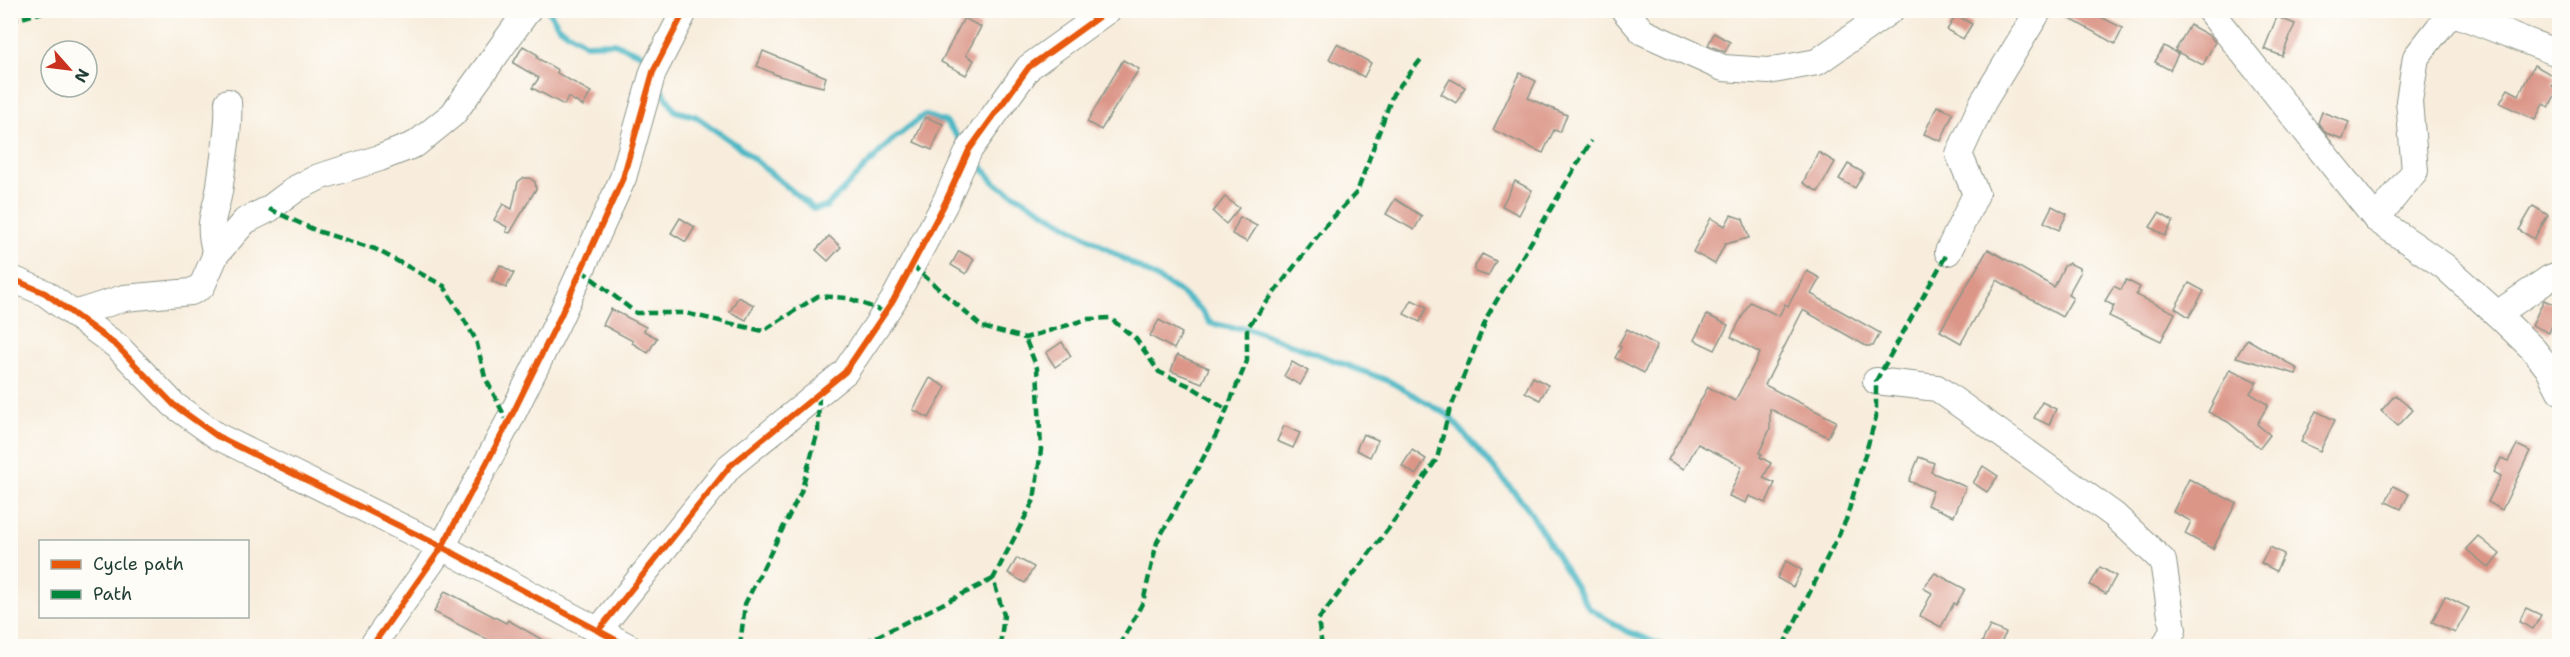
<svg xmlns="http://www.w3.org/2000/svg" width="2570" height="657" font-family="'Shantell Sans',sans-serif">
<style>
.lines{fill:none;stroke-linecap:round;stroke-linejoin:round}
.stream{stroke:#4ab7c5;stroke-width:6}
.building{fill:#db9688}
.minor-casing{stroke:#8c9588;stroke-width:28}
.minor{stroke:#fff;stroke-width:26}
.quiet{stroke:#00873e;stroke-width:4.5;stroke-dasharray:9 4.5;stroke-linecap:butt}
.cycleway-casing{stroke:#fdfcf7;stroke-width:10}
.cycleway{stroke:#e8590c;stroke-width:6}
</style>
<rect width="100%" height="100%" fill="#fdfcf7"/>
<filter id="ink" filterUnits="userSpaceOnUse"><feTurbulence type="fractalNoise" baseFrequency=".0167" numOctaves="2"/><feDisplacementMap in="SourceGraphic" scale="12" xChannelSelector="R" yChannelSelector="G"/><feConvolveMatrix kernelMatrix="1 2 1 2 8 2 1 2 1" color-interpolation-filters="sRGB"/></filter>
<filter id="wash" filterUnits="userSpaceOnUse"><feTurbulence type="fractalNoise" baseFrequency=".008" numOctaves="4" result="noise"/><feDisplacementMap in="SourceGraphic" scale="24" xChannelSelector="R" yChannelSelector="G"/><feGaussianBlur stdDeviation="1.35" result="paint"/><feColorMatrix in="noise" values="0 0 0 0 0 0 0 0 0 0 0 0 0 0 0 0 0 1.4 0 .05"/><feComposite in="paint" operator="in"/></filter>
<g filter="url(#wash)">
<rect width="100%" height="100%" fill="#f8eddd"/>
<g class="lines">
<g class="stream">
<path d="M548,10L559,27L586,44L614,43L646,56L649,63"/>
<path d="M658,83L675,111L695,116L738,146L814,209L826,207L891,141L924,115L946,122L964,145"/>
<path d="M972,155L995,183L1177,290L1200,309L1210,323L1232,328H1247L1389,381L1448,415L1527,507L1589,608L1626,631L1664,646"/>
</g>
</g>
<g id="blocks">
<g class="building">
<path d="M2059,10H2087L2123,28L2115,44L2058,12Z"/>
<path d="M1956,15L1972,24L1963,39L1947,30Z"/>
<path d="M2277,17L2295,24L2282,56L2264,49Z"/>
<path d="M964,18L981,27L966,55L974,60L966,75L941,62Z"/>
<path d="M2190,25L2210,36L2215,42L2203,65L2175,51Z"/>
<path d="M1714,33L1730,42L1725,52L1708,45Z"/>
<path d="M1337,44L1371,63L1364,77L1329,59Z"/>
<path d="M523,46L538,55L537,58L558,70L557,73L591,92L583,106L568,97L564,105L532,88L539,78L513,63Z"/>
<path d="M2164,46L2178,54L2170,70L2155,62Z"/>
<path d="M763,51L826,77L823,87L779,76L757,66Z"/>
<path d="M1123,60L1139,69L1101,130L1087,122Z"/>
<path d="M2534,65L2556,77L2552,86L2558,89L2549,107L2543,104L2535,120L2500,103L2508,89L2519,95Z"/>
<path d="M1520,73L1536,81L1528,98L1567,115L1560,132L1554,130L1543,153L1493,130Z"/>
<path d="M1450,79L1465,87L1456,103L1441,94Z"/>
<path d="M1937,106L1953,113L1941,141L1924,134Z"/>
<path d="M2322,112L2349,122L2343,139L2326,133L2318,123Z"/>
<path d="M925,117L943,124L932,150L914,142Z"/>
<path d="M1818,152L1835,162L1818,192L1803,183Z"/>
<path d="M1848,164L1864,173L1855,188L1839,179Z"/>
<path d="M523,178H530L535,182L536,189L510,233L506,232L507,227L494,220L503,204L512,209L518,182Z"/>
<path d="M1515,181L1532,190L1519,215L1502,206Z"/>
<path d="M1225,197L1239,208L1226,224L1213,212Z"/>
<path d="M1395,199L1422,216L1414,230L1386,214Z"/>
<path d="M2052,206L2067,214L2059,230L2044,222Z"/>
<path d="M2533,206L2548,215L2534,239L2519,230Z"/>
<path d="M2159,213L2173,221L2165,236L2150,227Z"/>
<path d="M1731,215L1743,219L1749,238L1725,244L1715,264L1693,252L1711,218L1725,226Z"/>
<path d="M1240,217L1257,226L1247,242L1232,234Z"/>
<path d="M680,218L695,227L686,242L671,233Z"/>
<path d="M829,236L841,247L828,261L816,250Z"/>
<path d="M1988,249L2054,287L2064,266L2069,263L2079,268L2080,273L2068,295L2073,298L2062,317L1997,280L1961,343L1940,331Z"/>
<path d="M959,251L974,259L966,274L951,265Z"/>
<path d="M1482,254L1496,261L1488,276L1475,272V266Z"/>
<path d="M500,265L514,273L506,288L492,281Z"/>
<path d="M1807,271L1820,278L1811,294L1880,333L1873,346H1866L1803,310L1765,385L1836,421L1828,437L1770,409V429L1759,453L1762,454L1760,457L1771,463L1763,478L1775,483L1766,503L1749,496L1746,503L1729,496L1742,466L1698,444L1684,469L1668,460L1708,387L1735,401L1760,353L1731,337L1750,302L1779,316L1785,304L1788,306Z"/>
<path d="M2126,280L2140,287L2136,295L2175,313L2161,341L2109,316L2114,306L2105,301L2114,286L2121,290Z"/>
<path d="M2189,283L2204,291L2189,317L2175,308Z"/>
<path d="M738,297L754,305L746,320L730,312Z"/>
<path d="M1412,300L1427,307L1420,322L1404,314Z"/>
<path d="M2544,300L2559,307L2549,333L2532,325Z"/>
<path d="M611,309L646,327L644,331L657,338L648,353L632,343L633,341L603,325Z"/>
<path d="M1707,315L1728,325L1715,350L1694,340Z"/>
<path d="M1159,320L1182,333L1174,349L1150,336Z"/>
<path d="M1627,329L1657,345L1644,373L1615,358L1621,347L1618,346Z"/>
<path d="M2247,339L2298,369L2296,374L2236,357Z"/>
<path d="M1062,342L1071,356L1055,367L1046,353Z"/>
<path d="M1177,355L1209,368L1202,383L1171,371Z"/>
<path d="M1292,362L1308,371L1300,385L1284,376Z"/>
<path d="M2230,369L2257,382L2250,393L2268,405L2257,424L2270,435L2260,448L2228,422L2208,412Z"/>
<path d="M1533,377L1548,385L1540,400L1525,392Z"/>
<path d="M930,378L946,387L929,418L913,410Z"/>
<path d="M2395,395L2413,410L2398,426L2381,411Z"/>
<path d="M2042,402L2056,409L2049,425L2034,418Z"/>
<path d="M2316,411L2335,420L2320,451L2301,442Z"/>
<path d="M1284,426L1300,433L1293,448L1277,441Z"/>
<path d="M1363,434L1378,440L1370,457L1356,450Z"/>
<path d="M2517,445L2530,451L2502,510L2488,502L2501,476L2494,472L2501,458L2508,461Z"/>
<path d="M1412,450L1426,459L1416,475L1402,466Z"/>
<path d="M1919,457L1934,463L1931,472L1966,487L1954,516L1927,505L1933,491L1909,481Z"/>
<path d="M1983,466L1998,476L1987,492L1973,483Z"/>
<path d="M2189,479L2236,503L2213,549L2185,534L2191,521L2173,512Z"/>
<path d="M2393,486L2409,494L2401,509L2386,502Z"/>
<path d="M2478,536L2500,554L2489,568L2466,549Z"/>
<path d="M2270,547L2284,554L2276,571L2261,563Z"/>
<path d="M1017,558L1034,567L1025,583L1008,573Z"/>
<path d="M1786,561L1802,570L1793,587L1777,578Z"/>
<path d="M2100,567L2116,576L2106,594L2090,585Z"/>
<path d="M1935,573L1965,589L1956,605L1954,603L1941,627L1920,616L1932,593L1923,588Z"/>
<path d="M445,591L506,623L508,620L553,646H500L434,612Z"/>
<path d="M2445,596L2469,608L2455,633L2432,622Z"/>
<path d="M2526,608L2541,615L2533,629L2519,622Z"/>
<path d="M1990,626L2006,633L1999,646H1992L1982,642Z"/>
</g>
</g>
</g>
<g filter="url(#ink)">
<use href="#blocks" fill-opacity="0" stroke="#8c9588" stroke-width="1.5"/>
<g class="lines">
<defs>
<g id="minor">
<path d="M1624,10L1643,32L1723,68L1768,71L1817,62L1891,10"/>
<path d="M2209,10L2376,219L2444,266L2497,314L2533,349L2548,368L2560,391"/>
<path d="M2446,10L2560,54"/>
<path d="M2376,219L2415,171L2409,101L2416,57L2453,10"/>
<path d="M1948,252L1976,194L1959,154L1983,102L2039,10"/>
<path d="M216,254C206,219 216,216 220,185C223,160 230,128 228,102"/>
<path d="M10,278L45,293L117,346L174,405L217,436L442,547L627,646"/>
<path d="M74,314L124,298L191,292L202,286L216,254L245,221L269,209L297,188L319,177L380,158L416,144L453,114L528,10"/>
<path d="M2497,314L2550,278L2560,274"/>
<path d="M1876,381L1937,388L2114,515L2163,561L2173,630L2165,646"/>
<path d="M598,631L730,466L845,372L893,301L944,205L969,150L1029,67L1108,10"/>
<path d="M372,646L442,547L508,423L560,317L623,178L653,72L685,10"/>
</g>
</defs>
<use href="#minor" class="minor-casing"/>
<use href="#minor" class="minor"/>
<g class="quiet">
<path d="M10,21L51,10"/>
<path d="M269,209L317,231L375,249L444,286L476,340L485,377L508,423"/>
<path d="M912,265L982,327L1025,338L1088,319L1110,318L1136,339L1159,372L1192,387L1227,410"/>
<path d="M581,270L636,313H685L763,331L818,296L848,298L885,312"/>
<path d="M588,646L598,631"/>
<path d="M740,646L745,604L801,492L818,431L819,393"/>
<path d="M851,646L872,639L993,579"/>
<path d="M1000,646L1004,615L993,579L1034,500L1041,450L1037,368L1025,338"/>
<path d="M1119,646L1143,602L1157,542L1217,433L1247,361V328L1326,225L1357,192L1393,94L1423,57"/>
<path d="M1322,646L1318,620L1389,528L1437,459L1448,415L1488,315L1591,141"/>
<path d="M1783,646L1846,520L1876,417V381L1948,252"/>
</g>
<defs>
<g id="cycleway">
<path d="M10,278L45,293L117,346L174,405L217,436L442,547L627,646"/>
<path d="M598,631L730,466L845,372L893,301L944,205L969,150L1029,67L1108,10"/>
<path d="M372,646L442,547L508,423L560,317L623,178L653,72L685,10"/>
</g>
</defs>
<use href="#cycleway" class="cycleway-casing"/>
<use href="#cycleway" class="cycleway"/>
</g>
</g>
<rect width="2570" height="657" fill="none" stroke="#fdfcf7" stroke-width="36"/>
<rect x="39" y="540" width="210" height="78" fill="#fdfcf7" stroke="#a4b0a9" stroke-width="1.5"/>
<rect x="51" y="560" width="30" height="9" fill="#e8590c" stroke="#a4b0a9" stroke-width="1.5"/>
<text x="93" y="570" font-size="18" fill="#1f3d34">Cycle path</text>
<rect x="51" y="590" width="30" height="9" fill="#00873e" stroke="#a4b0a9" stroke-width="1.5"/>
<text x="93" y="600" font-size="18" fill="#1f3d34">Path</text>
<g transform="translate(69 69) rotate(118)"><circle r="28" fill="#fdfcf7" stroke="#a4b0a9" stroke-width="1.5"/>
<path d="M0-4.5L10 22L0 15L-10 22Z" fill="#c8321e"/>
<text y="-9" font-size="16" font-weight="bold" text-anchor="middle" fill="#1f3d34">N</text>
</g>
</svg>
